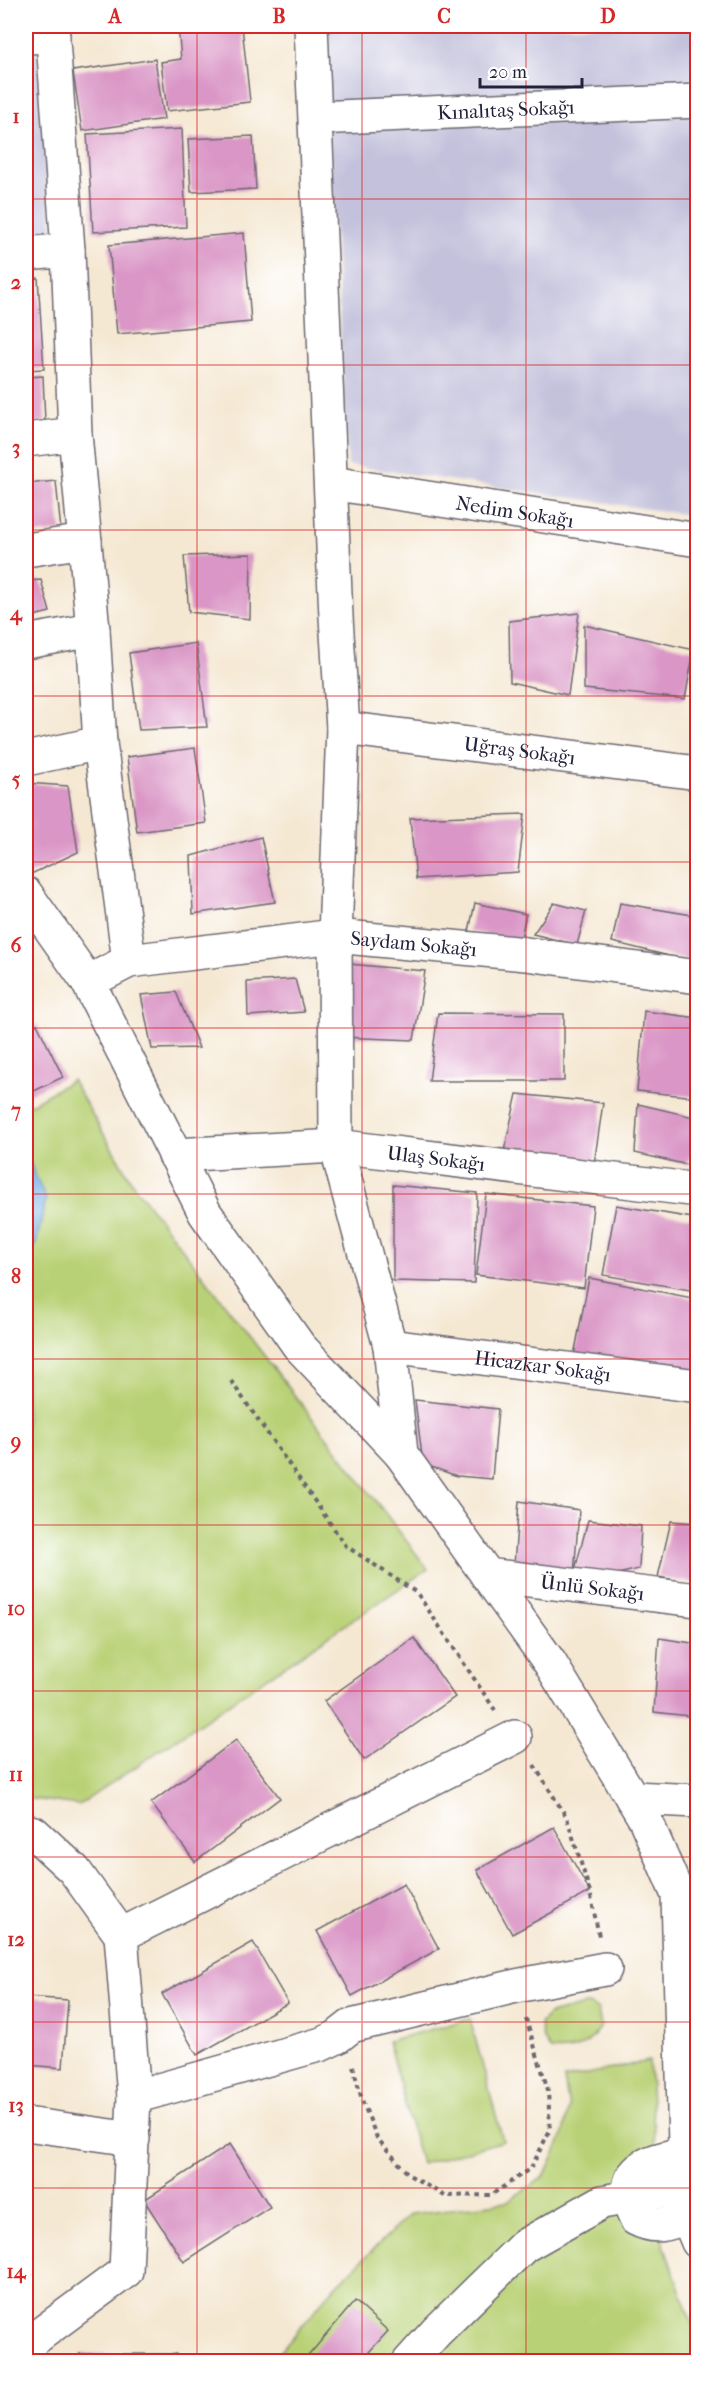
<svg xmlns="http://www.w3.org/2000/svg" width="723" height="2387" font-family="'IM FELL French Canon',serif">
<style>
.industrial{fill:#c3c1db}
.green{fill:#b9d176;stroke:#6e7a58;stroke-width:1.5}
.water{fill:#71abe1;stroke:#4a668e;stroke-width:1.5}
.building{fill:#da96c6}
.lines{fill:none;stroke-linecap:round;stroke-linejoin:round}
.minor-casing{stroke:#6c6770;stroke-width:36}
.path{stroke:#6c6770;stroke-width:4;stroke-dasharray:4.5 4.5;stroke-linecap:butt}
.minor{stroke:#fff;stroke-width:33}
.grid{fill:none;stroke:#d62828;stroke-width:1.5;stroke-opacity:0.55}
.labels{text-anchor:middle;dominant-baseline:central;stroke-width:4.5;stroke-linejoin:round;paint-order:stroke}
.street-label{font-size:20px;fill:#22223b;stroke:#fff}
.neatline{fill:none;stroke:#d62828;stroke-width:2}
.grid-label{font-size:20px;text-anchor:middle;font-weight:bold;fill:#d62828}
</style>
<rect width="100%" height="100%" fill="#fff"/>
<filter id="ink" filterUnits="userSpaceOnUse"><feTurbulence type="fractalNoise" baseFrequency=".0167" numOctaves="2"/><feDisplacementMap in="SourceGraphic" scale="12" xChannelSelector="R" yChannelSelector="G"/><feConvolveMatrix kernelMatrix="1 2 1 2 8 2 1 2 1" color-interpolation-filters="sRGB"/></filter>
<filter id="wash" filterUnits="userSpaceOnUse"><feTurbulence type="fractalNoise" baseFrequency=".008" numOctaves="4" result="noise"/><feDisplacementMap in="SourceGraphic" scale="24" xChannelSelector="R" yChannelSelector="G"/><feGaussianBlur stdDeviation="1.35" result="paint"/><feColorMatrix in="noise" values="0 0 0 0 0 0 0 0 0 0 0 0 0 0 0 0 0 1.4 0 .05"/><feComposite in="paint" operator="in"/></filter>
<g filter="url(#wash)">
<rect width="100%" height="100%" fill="#f5e8d3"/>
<g class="industrial">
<path d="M26,26H34L53,235L26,238Z"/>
<path d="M323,26H697V516L348,465Z"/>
</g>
<g class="green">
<path d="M72,1080L134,1186L428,1569L79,1805L26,1798V1107Z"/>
<path d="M589,2004L598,2010L601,2026C587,2048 575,2052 550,2050L543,2038L540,2024L549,2014Z"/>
<path d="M470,2019L503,2141L421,2164L388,2041Z"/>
<path d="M649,2061L662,2239L697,2338V2361L272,2362L336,2285L410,2214L506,2202L544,2177L562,2138L569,2107L564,2079Z"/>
</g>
<path class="water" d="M26,1154L46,1199L36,1244L26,1257Z"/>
<g id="blocks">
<g class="building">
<path d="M178,26H242L250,102L167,111L161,62L181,59Z"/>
<path d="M155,59L164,119L82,131L73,71Z"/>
<path d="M182,129L186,227L93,232L87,134Z"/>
<path d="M253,136L256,189L191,192L188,139Z"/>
<path d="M244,233L251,322L117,334L109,245Z"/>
<path d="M38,278L44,369L26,370V279Z"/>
<path d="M43,376L45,422L26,423V377Z"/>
<path d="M56,481L61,531L26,535V484Z"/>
<path d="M251,554L250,619L189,612L184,556Z"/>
<path d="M41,580L50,612L26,618V581Z"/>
<path d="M579,613L568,695L510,682L509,621Z"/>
<path d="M584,625L694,650L685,699L584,689Z"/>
<path d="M196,643L207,727L139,730L129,653Z"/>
<path d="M195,748L206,823L137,832L127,757Z"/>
<path d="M26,783L68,786L78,852L29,875L26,866Z"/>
<path d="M525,814L518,872L416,879L410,818Z"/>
<path d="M261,837L275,902L193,914L191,856Z"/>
<path d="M475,903L526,914L520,942L469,931Z"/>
<path d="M554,903L586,911L577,945L533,934Z"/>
<path d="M620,903L698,916V963L612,942Z"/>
<path d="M349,964L425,971L414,1040L339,1037Z"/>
<path d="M295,979L304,1012L248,1016L247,982Z"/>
<path d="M176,992L199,1048L152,1049L141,995Z"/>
<path d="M644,1011L698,1018L696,1097L637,1091Z"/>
<path d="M438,1013L564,1014V1081H429Z"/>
<path d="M37,1024L63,1077L26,1095V1030Z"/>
<path d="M517,1094L603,1103L594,1164L504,1151Z"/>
<path d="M638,1104L698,1118V1129L688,1165L635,1153Z"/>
<path d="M393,1185L477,1193L474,1283L393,1281Z"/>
<path d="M486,1194L593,1206L584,1288L476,1275Z"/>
<path d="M616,1205L698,1219V1248L690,1290L603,1275Z"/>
<path d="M589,1278L698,1299V1360L693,1384L573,1361Z"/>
<path d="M415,1400L498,1409L492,1479L457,1476L423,1464Z"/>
<path d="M519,1501L579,1510L574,1575L513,1578Z"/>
<path d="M588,1520L641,1526L639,1569L571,1585Z"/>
<path d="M671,1521L698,1523V1584L658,1577Z"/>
<path d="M414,1638L455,1697L364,1760L324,1701Z"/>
<path d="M659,1638L698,1644V1717L654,1712Z"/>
<path d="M236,1740L280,1798L195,1862L151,1803Z"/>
<path d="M554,1827L590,1892L512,1934L477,1870Z"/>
<path d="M404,1884L439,1949L352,1996L317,1931Z"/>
<path d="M253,1942L288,2003L197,2055L162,1994Z"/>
<path d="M26,1997L68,2000L63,2068L26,2065Z"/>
<path d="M230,2144L270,2207L184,2262L144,2200Z"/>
<path d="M355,2301L388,2331L360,2362H303Z"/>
<rect x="80" y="2354" width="96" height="8"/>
</g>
</g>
</g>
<g filter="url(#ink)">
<use href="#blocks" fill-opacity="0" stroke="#6c6770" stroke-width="1.5"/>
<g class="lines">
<defs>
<g id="minor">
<path d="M52,26L68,250L75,434L93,630L100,743L129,961"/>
<path d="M311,26L336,617L343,728L335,936L336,1146L390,1346L401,1454L550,1663L645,1819L678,1895L687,2216L698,2242"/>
<path d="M26,37L53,36"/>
<path id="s1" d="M316,118L698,101"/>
<path d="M26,254L68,250"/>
<path d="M26,440L75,434"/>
<path id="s2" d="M331,483L698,540"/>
<path d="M26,550L85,541"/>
<path d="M26,642L93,630"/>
<path id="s3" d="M343,728L698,773"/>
<path d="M26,759L100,743"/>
<path d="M26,894L88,982"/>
<path id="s4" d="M175,1155L336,1146L698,1190"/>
<path id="s5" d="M390,1346L698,1386"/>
<path id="s6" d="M401,1454L299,1346L205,1213L88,982L129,961L335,936L526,954L698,977"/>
<path id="s7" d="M487,1575L698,1600"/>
<path d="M632,1798L698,1801"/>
<path d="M26,1831L34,1833L74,1870L121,1935"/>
<path d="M134,2097L322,2044L337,2037L351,2026L516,1986L605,1969"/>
<path d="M26,2124L133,2139"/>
<path d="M685,2154C660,2159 626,2163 629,2197C629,2204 633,2213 636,2219C655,2229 668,2225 687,2216"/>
<path d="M26,2345L126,2271L134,2097L121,1935L515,1737"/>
<path d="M409,2362L437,2331L524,2246L602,2202L686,2187"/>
</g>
</defs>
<use href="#minor" class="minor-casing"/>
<g class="path">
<path d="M231,1381L346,1546L417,1593L495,1710"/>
<path d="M534,1765L567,1818L590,1892L599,1936"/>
<path d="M353,2066L362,2100L377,2138L409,2175L445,2196L491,2195L531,2168L550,2130L548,2090L526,2019"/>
</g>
<use href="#minor" class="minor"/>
</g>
</g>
<path class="grid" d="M197,26V2362M362,26V2362M526,26V2362M26,199H698M26,365H698M26,530H698M26,696H698M26,862H698M26,1028H698M26,1194H698M26,1359H698M26,1525H698M26,1691H698M26,1857H698M26,2022H698M26,2188H698"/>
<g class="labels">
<g class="street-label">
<text stroke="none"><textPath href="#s1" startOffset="190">Kınalıtaş Sokağı</textPath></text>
<text stroke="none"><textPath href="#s2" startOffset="186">Nedim Sokağı</textPath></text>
<text stroke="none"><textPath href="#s3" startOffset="178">Uğraş Sokağı</textPath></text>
<text stroke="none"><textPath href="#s6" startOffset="903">Saydam Sokağı</textPath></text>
<text stroke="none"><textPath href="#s4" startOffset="262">Ulaş Sokağı</textPath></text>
<text stroke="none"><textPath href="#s5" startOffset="154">Hicazkar Sokağı</textPath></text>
<text stroke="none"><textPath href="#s7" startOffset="106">Ünlü Sokağı</textPath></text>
</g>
</g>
<rect width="723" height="2387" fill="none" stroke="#fff" stroke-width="66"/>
<path d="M480 78v9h102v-9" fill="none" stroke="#22223b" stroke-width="3"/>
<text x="489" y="78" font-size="18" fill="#22223b" stroke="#ffffff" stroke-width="4.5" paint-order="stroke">20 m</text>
<rect x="33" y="33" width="657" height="2321" class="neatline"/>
<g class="grid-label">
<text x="115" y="23">A</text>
<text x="279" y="23">B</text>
<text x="444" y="23">C</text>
<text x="608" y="23">D</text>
<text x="16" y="123">1</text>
<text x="16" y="289">2</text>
<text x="16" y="454">3</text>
<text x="16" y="620">4</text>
<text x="16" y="786">5</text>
<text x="16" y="952">6</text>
<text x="16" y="1117">7</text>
<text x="16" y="1283">8</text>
<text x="16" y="1449">9</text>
<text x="16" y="1615">10</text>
<text x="16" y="1781">11</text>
<text x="16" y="1946">12</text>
<text x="16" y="2112">13</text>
<text x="16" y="2278">14</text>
</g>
</svg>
